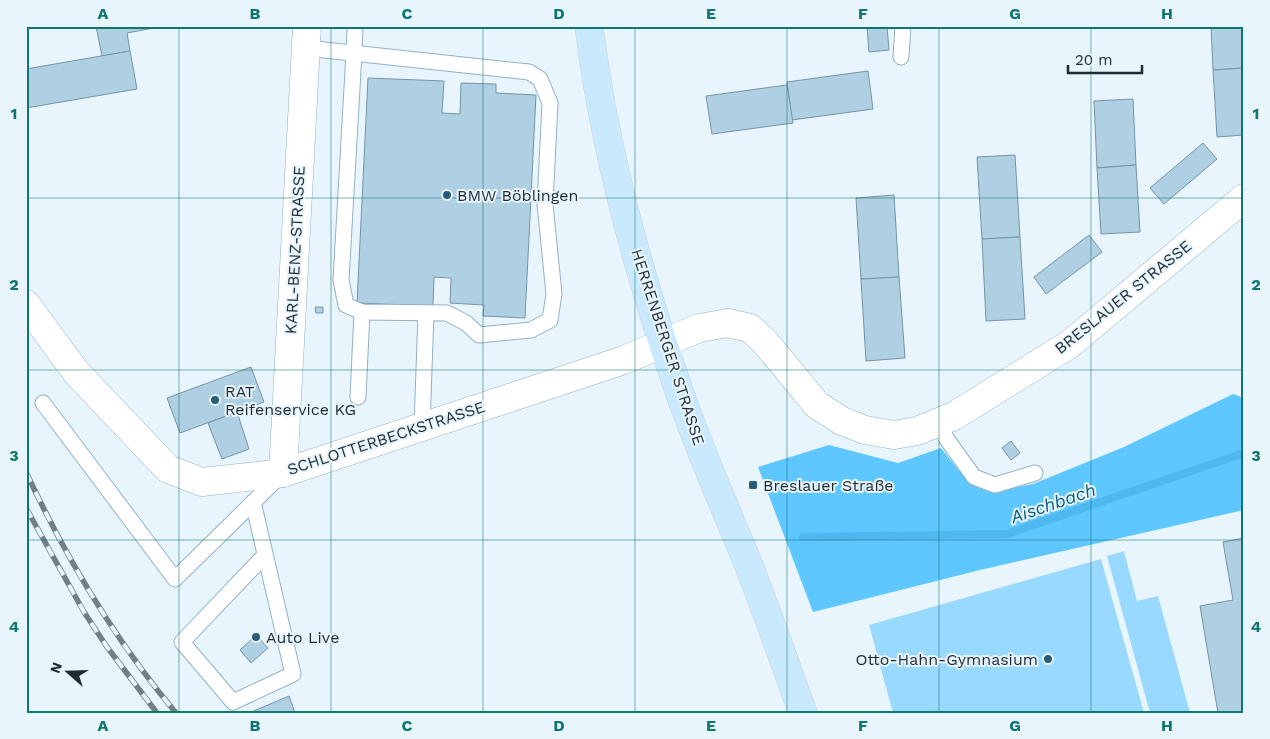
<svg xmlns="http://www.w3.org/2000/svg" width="1270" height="739" font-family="'Work Sans',sans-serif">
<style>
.green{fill:#9ad9ff}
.forest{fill:#5fc7ff}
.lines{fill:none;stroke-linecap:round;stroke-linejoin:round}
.stream{stroke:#4eb8ef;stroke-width:8}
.building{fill:#afcfe2;stroke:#7594a6}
.lane-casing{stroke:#92b1c4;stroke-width:17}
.street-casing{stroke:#92b1c4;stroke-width:29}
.primary-casing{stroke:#ced0d2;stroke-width:29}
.lane{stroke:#fff;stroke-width:15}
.street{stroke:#fff;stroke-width:28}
.primary{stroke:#c9eafe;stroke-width:28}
.rail-casing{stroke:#737f87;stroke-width:5.5}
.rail{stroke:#e8f5fd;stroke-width:4;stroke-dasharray:11;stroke-linecap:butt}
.grid{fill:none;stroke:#0f766e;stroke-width:1;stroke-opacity:0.55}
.poi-dot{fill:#285c78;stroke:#e8f5fd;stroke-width:2}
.labels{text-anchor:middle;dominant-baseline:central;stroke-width:4;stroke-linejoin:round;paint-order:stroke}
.poi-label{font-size:16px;fill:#1f2b33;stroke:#e8f5fd;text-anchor:start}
.street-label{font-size:16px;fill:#1f2b33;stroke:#e8f5fd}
.water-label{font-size:18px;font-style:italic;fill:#065c81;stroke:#e8f5fd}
.neatline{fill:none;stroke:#0f766e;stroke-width:2}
.grid-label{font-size:16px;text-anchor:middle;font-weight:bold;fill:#0f766e}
</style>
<rect width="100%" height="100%" fill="#e8f5fd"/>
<g class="green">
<path d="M1124,551L1137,601L1158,596L1190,713H1150L1107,556Z"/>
<path d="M1101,559L1144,713H893L869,625Z"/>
</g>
<path class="forest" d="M1233,394L1244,398V510L980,570L813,612L758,467L829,445L898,463L941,448L961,473L973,485L989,492L1033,484L1124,447Z"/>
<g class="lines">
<path class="stream" d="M803,537L1007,534L1244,453"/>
</g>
<g class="building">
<path d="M96,26H159V27L127,33L130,51L102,56Z"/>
<path d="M867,26H887L889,50L869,52Z"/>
<path d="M1211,26H1244V68L1213,70Z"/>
<path d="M130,51L137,89L26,108V69Z"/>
<path d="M1244,68V135L1217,137L1213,70Z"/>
<path d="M868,71L873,109L792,120L787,82Z"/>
<path d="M368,78L444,81L442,113L460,114L461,83L496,84V93L536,95L525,318L483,316L484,305L450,303L451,278L434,277L433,306L357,303Z"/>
<path d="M787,85L793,123L712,134L706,96Z"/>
<path d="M1133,99L1136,165L1097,168L1094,101Z"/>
<path d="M1203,143L1217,159L1164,204L1150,188Z"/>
<path d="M1015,155L1020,237L982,239L977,157Z"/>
<path d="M1136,165L1140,232L1101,234L1097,168Z"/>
<path d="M894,195L899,277L861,279L856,198Z"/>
<path d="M1089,235L1102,252L1046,294L1034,277Z"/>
<path d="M1020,237L1025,319L986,321L982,239Z"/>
<path d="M899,277L905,358L866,361L861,279Z"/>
<path d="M315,307H323V313H316Z"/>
<path d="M251,367L264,402L180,433L167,398Z"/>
<path d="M237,412L249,449L222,459L208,423Z"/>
<path d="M1011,441L1020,453L1011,460L1002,448Z"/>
<path d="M1244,538V713H1218L1200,606L1233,600L1223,542Z"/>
<path d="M256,635L268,648L251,663L240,650Z"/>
<path d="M289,696L295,713H249Z"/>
</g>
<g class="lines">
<defs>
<g id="lane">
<path d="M306,48L529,72L540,79L550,103L545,204L554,294L550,320L531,330L479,335L466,323L447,313L362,312L346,305L341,280L354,53L355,26"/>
<path d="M901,57L903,26"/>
<path d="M358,397L362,312"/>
<path d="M43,403L175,579L280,476"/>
<path d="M939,423L946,438L974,477L995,485L1035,473"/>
<path d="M422,426L426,313"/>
<path d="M253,502L293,674L233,702L182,642L265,555"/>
</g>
<g id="street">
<path d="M26,304L76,372L168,469L202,482L283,473L624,360L699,328L728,323L750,328L765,342L817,405L842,421L865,430L894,435L917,431L954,416L1070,344L1244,198"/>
<path d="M283,473L307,26"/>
</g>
<path id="primary" d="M589,26C604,149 637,269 677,385C698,448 726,509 751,571C769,618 786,666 803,713"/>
</defs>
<use href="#lane" class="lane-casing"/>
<use href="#street" class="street-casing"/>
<use href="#primary" class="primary-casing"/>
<use href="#lane" class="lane"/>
<use href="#street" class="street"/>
<use href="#primary" class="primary"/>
<defs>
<g id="rail">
<path d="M26,472C66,558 115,640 176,713"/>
<path d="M26,508L84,612L107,647L157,713"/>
</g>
</defs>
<use href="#rail" class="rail-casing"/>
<use href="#rail" class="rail"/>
</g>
<path class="grid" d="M179,26V713M331,26V713M483,26V713M635,26V713M787,26V713M939,26V713M1091,26V713M26,198H1244M26,370H1244M26,540H1244"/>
<g class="poi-dot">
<circle cx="447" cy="195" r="5"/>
<circle cx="215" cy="400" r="5"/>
<rect x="748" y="480" width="10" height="10" rx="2.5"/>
<circle cx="256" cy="637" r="5"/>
<circle cx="1048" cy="659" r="5"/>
</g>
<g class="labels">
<g class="poi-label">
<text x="457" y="195">BMW Böblingen</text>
<text x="225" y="391">RAT<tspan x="225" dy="18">Reifenservice KG</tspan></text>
<text x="763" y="485">Breslauer Straße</text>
<text x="266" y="637">Auto Live</text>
<text x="1038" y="659" text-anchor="end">Otto-Hahn-Gymnasium</text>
</g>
<g class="street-label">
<text transform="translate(295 250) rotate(-87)">KARL-BENZ-STRASSE</text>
<text transform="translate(1123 297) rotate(-39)">BRESLAUER STRASSE</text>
<text transform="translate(668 347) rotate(72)">HERRENBERGER STRASSE</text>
<text transform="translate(386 438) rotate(-18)">SCHLOTTERBECKSTRASSE</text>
</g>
<g class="water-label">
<text transform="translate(1053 503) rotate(-19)">Aischbach</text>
</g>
</g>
<rect width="1270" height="739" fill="none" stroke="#e8f5fd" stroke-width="55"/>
<g transform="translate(68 672) rotate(290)" stroke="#e8f5fd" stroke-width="4" paint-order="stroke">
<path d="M0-4L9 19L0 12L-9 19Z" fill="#1f2b33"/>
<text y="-8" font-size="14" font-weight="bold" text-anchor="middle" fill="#1f2b33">N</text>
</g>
<path d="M1068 65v8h74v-8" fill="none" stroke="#1f2b33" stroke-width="2.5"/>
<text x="1075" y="65" font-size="15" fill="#1f2b33" stroke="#e8f5fd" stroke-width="4" paint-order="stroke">20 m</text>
<rect x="28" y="28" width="1214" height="684" class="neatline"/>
<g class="grid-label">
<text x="103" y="19">A</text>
<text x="255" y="19">B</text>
<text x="407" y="19">C</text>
<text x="559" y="19">D</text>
<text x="711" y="19">E</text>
<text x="863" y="19">F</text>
<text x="1015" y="19">G</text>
<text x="1167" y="19">H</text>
<text x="14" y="119">1</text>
<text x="1256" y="119">1</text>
<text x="14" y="290">2</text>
<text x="1256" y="290">2</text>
<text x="14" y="461">3</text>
<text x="1256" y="461">3</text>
<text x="14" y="632">4</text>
<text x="1256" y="632">4</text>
<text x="103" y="731">A</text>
<text x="255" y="731">B</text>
<text x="407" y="731">C</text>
<text x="559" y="731">D</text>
<text x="711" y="731">E</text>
<text x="863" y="731">F</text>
<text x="1015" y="731">G</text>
<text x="1167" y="731">H</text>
</g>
</svg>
